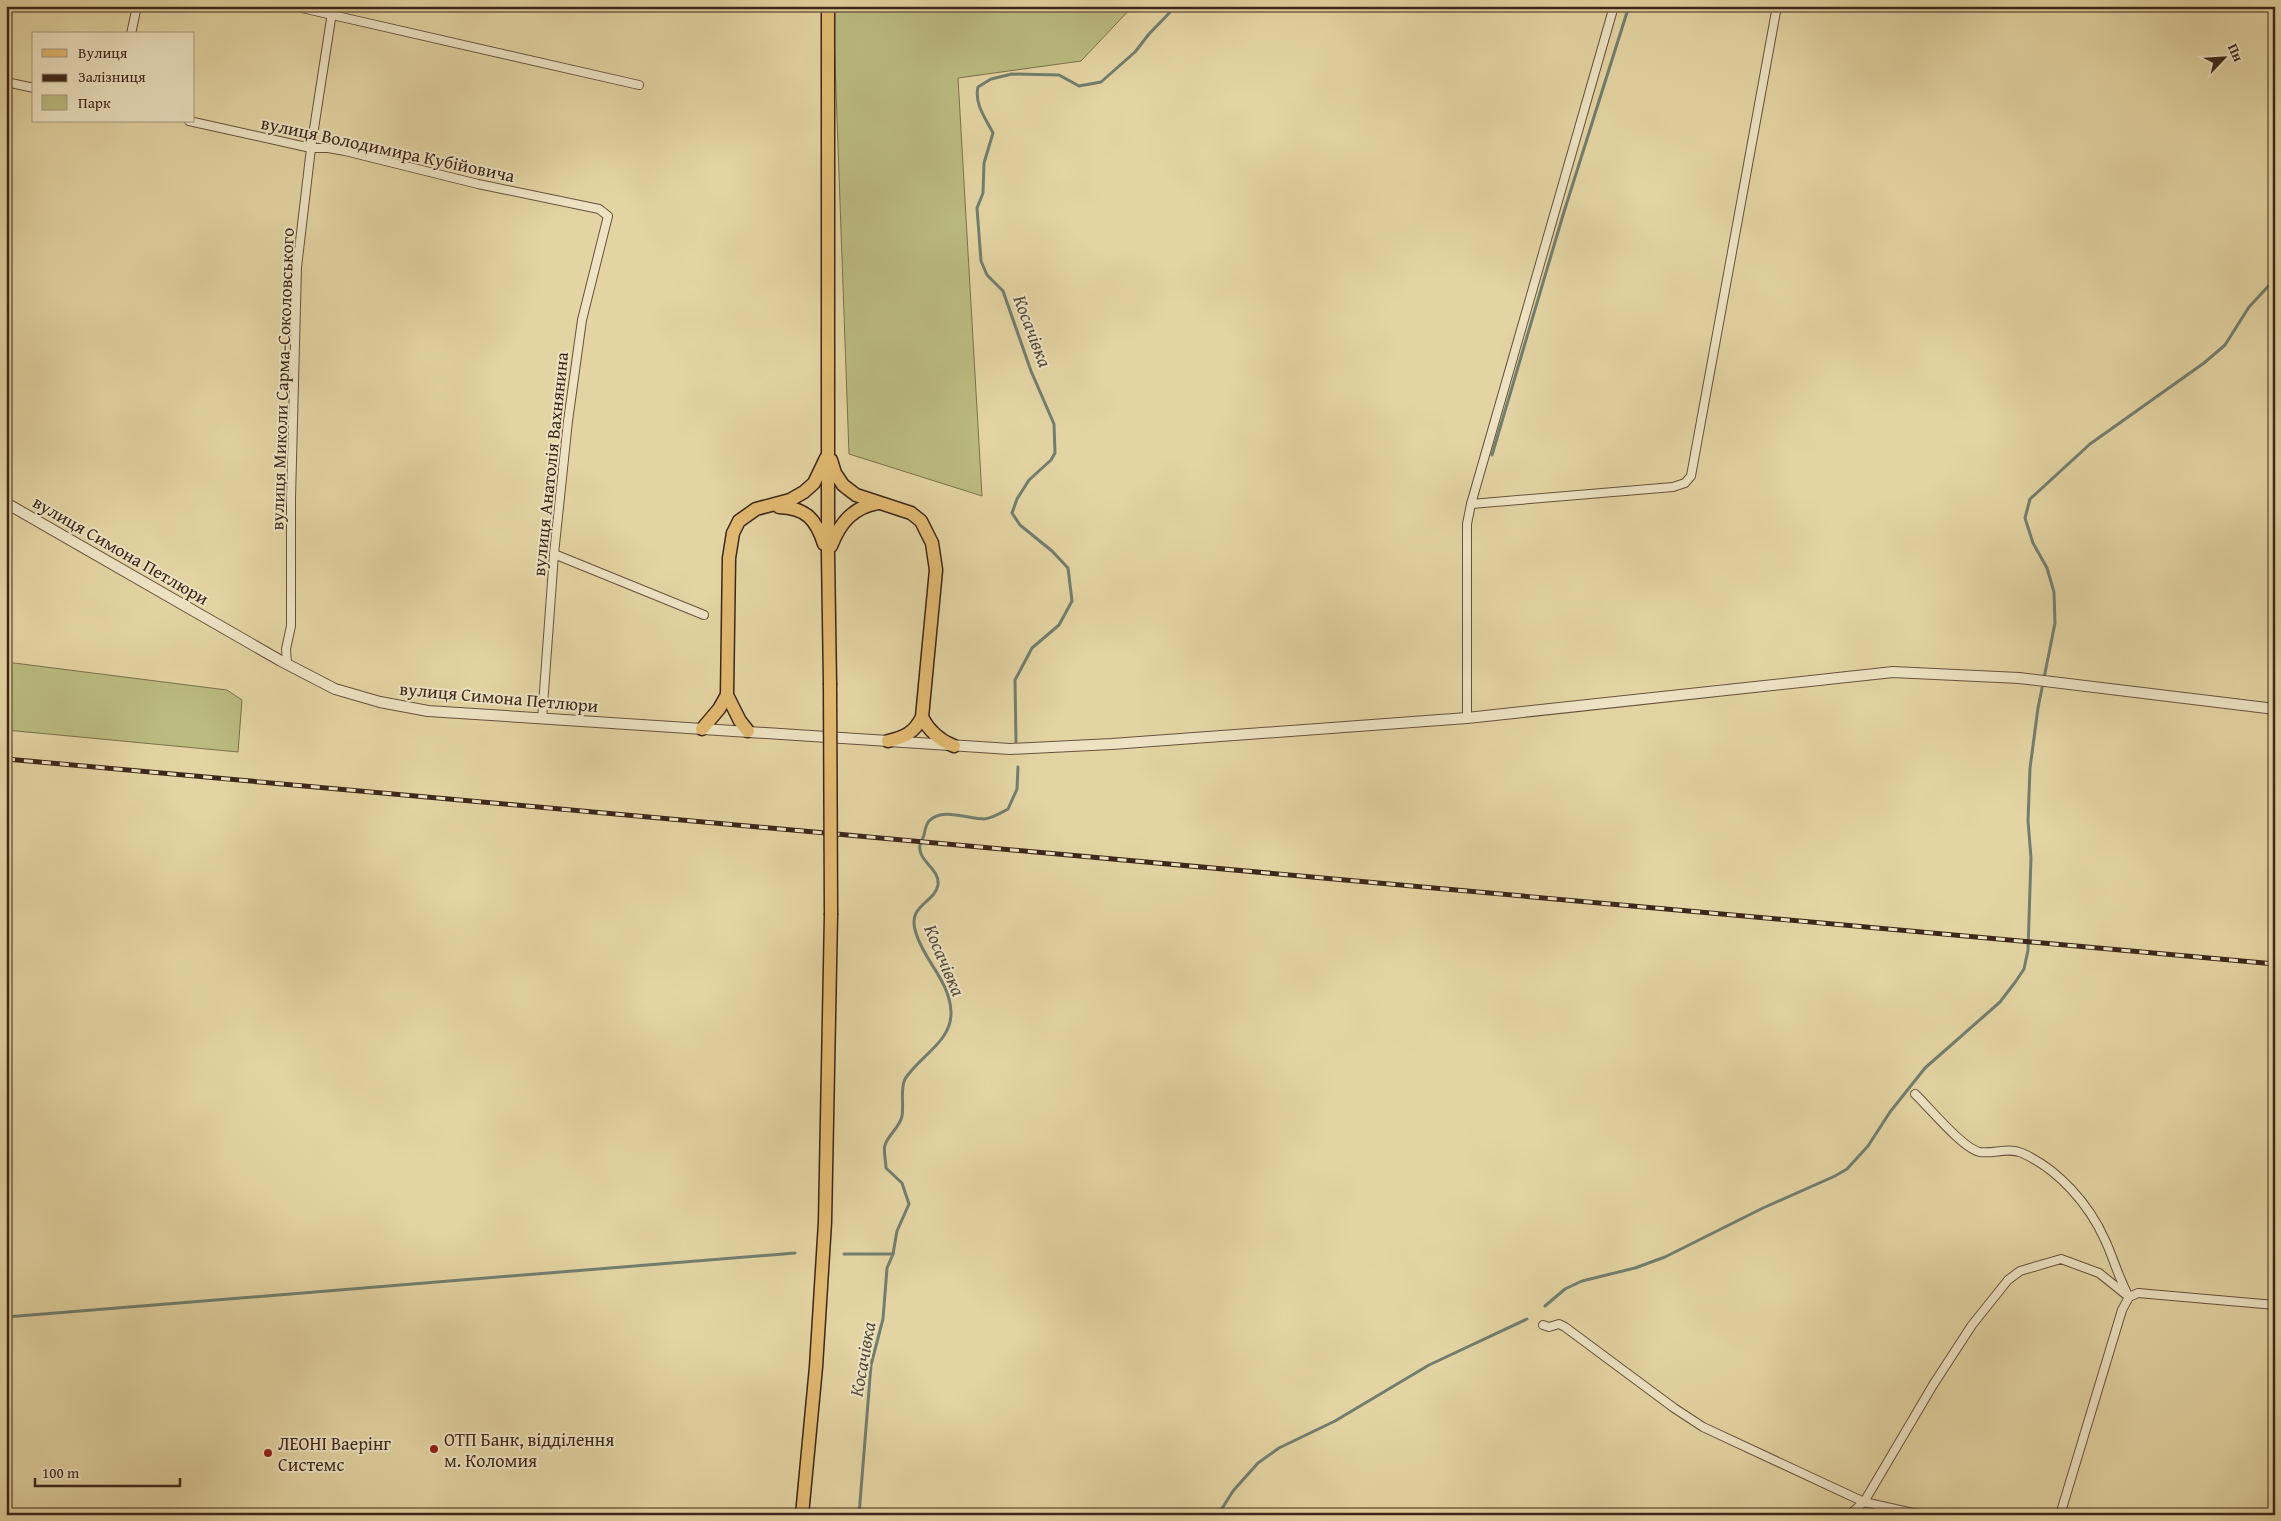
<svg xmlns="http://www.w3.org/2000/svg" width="2281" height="1521" font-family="'Gentium Book Plus',serif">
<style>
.green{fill:#bbbb80;stroke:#7c714c}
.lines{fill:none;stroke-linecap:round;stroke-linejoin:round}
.stream{stroke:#727e6e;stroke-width:3}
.minor-casing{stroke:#67523c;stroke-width:10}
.tertiary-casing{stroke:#67523c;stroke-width:12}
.primary-casing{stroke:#3d2719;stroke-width:15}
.minor{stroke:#ede3c3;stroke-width:8}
.tertiary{stroke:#ede3c3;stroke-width:10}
.primary{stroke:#e2ba72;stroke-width:12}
.rail-casing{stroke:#3d2719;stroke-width:5}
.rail{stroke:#ede3c3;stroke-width:3;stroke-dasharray:9;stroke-linecap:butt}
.primary-bridge-casing{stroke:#3d2719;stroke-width:15;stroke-linecap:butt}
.primary-bridge{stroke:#e2ba72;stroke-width:12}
.poi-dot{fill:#8f2418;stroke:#ede3c3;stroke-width:2}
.labels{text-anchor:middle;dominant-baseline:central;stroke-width:4;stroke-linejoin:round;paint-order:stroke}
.street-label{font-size:18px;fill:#3d2719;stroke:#ede3c3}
.poi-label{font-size:18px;fill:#3d2719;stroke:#ede3c3;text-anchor:start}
.water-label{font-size:19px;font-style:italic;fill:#534b3c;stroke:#ede3c3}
</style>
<rect width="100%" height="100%" fill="#e4d4a3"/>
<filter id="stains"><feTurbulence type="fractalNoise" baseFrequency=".004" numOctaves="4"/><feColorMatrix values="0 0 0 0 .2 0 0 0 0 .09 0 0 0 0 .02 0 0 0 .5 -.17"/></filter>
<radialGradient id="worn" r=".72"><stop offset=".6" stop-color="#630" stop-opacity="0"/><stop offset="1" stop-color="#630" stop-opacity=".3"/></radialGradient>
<g class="green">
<path d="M833,6H1133L1081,61L958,78L982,496L849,454Z"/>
<path d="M6,662L227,690L242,700L238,752L6,730Z"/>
</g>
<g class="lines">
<g class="stream">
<path d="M1492,455L1563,215L1629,6"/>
<path d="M1016,742L1015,680L1032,648L1059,625L1072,601L1068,568L1052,551L1020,525L1012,513L1017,499L1029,480L1051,460L1055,453L1054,424L1031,371L1003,291L987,275L981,261L977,208L983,193L984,163L993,133C986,119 974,104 978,87L991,79L1012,74L1059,75L1079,86L1101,82L1135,52L1149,34L1176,6"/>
<path d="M844,1254H893"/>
<path d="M1545,1306L1565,1289L1582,1281L1635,1268L1665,1257L1763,1208L1835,1176L1847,1169L1868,1146L1890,1112L1925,1068L2000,1002L2016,981L2024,969L2028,950L2031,858L2028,821L2030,768L2038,708L2055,623L2054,592L2047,568L2033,543L2025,518L2030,499L2090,444L2204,363L2225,345L2249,307L2275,279"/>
<path d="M6,1317L795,1253"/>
<path d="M859,1515L871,1365L883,1319L887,1268L893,1254L897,1231L909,1204L902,1183L886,1168C886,1161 883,1151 885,1145C888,1135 900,1127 902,1116C904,1105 900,1088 905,1079C919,1056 952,1042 951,1012C950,981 924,961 916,933C906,905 935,903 938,885C940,868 917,861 920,845C921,842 923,838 924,835C925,830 926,824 929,821C942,807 968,819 984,819C993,818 1001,813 1008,809L1017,789L1018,767"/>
<path d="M1218,1515L1233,1491L1258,1463L1279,1448L1335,1421L1429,1365L1527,1319"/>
</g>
<defs>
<g id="minor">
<path d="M293,6L639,85"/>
<path d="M131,34L137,6"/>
<path d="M6,82L34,88"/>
<path d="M189,121L311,148H328L345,151L478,184L599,209L608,216L582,320L568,421L554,554L542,719"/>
<path d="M1471,504L1673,487L1685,483L1691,476L1777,6"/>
<path d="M554,554L704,615"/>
<path d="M287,664L286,649L291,626V498L297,267L311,148L333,6"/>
<path d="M1467,718V524L1471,504L1614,6"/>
<path d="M1915,1094C1929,1107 1963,1149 1980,1152C1994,1154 2008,1147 2022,1153C2058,1169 2089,1204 2105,1240C2113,1257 2118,1276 2127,1293"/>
<path d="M1543,1325L1549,1327L1559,1324L1565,1327L1674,1408L1703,1427L1864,1502L1933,1385L1972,1325L2008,1280L2020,1271L2061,1259L2099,1273L2129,1297"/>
<path d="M1849,1515L1864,1502L1922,1515"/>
<path d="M2060,1515L2122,1310L2129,1297L2138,1293L2275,1305"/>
</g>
<path id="tertiary" d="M6,503L281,661L335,689L380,702L428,711L1010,749L1112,744L1467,718L1893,672L2019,678L2275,709"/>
<g id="primary">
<path d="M828,6V555L830,683"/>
<path d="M831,460L835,473L843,485L856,495L911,513L921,521L932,543L936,570L922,717C914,733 905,737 888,741"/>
<path d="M779,507C806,508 816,519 824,544"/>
<path d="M831,546C840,523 853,507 878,503"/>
<path d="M922,717C929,731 939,740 954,746"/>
<path d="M702,729L719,709L727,695"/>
<path d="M748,731L740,721L727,695L729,558L733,533L739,521L756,509L790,500L804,492L814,483L826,458"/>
<path d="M802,1515L816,1367L825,1222L831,915"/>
</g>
</defs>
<use href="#minor" class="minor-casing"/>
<use href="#tertiary" class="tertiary-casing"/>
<use href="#primary" class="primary-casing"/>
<use href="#minor" class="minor"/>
<use href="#tertiary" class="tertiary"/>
<use href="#primary" class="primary"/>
<defs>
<path id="rail" d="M6,759L2275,964"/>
</defs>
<use href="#rail" class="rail-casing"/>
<use href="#rail" class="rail"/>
<defs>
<path id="primary-bridge" d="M830,683L831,915"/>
</defs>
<use href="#primary-bridge" class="primary-bridge-casing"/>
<use href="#primary-bridge" class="primary-bridge"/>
</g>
<g class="poi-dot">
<circle cx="434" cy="1449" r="5"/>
<circle cx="268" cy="1453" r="5"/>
</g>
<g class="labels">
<g class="street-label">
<text transform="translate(388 149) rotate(12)">вулиця Володимира Кубійовича</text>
<text transform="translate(282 379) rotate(-88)">вулиця Миколи Сарма-Соколовського</text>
<text transform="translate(550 464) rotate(-84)">вулиця Анатолія Вахнянина</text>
<text transform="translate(121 550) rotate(30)">вулиця Симона Петлюри</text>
<text transform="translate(499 697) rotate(5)">вулиця Симона Петлюри</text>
</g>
<g class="poi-label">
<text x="444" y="1439">ОТП Банк, відділення<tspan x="444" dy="21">м. Коломия</tspan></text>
<text x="278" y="1443">ЛЕОНІ Ваерінг<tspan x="278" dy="21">Системс</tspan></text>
</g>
<g class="water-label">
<text transform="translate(1033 331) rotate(69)">Косачівка</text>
<text transform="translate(945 960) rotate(67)">Косачівка</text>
<text transform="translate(862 1359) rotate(-80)">Косачівка</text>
</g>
</g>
<rect width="2281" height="1521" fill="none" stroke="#e4d4a3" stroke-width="25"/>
<rect x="8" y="8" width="2266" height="1506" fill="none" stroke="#3d2719" stroke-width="2.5"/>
<rect x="12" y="12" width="2256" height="1496" fill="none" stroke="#3d2719"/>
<rect x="32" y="32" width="162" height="90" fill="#ede3c3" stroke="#a7987f"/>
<rect x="42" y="49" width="25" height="8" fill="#e2ba72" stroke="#a7987f"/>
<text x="78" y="58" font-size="15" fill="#3d2719">Вулиця</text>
<rect x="42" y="74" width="25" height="8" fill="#3d2719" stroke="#a7987f"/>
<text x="78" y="82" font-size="15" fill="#3d2719">Залізниця</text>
<rect x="42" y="95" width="25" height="15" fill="#bbbb80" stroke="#a7987f"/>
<text x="78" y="108" font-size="15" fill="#3d2719">Парк</text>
<g transform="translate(2224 58) rotate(65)" stroke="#ede3c3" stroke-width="4" paint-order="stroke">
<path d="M0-4L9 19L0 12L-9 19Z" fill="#3d2719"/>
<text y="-8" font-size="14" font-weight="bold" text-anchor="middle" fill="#3d2719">Пн</text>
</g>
<path d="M35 1478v8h145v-8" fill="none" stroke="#3d2719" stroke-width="2.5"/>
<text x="42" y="1478" font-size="15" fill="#3d2719" stroke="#ede3c3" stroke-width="4" paint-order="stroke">100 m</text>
<rect width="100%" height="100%" filter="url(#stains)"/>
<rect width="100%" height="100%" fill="url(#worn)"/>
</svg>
